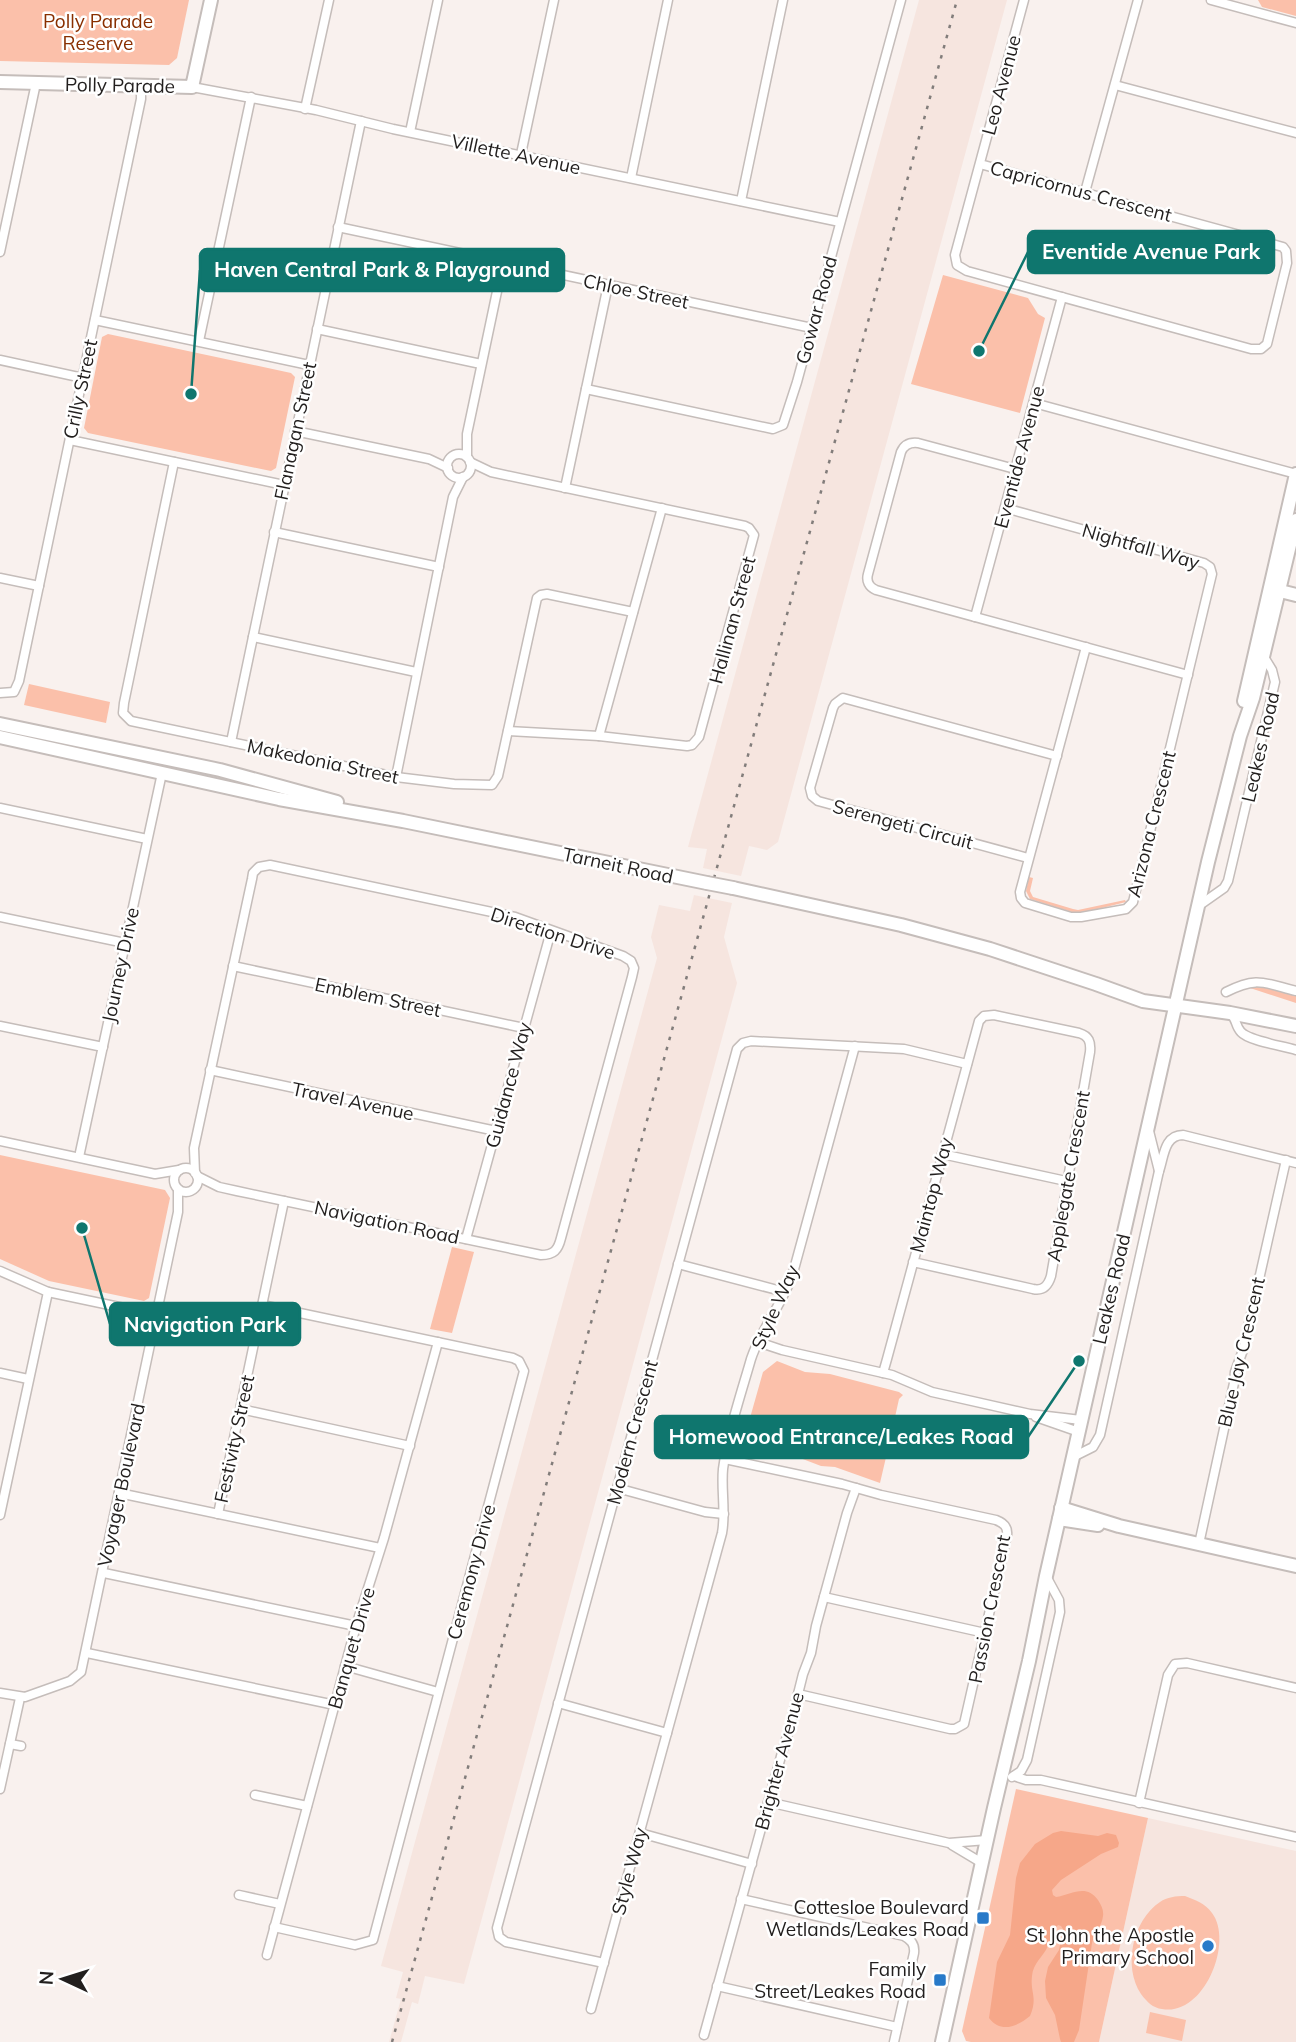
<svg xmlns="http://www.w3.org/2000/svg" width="1296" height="2042" font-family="Mulish,sans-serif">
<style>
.built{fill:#f6e5df}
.green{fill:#fbc0aa}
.water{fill:#f6a789}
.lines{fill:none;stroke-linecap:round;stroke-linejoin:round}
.street-casing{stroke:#c5bdba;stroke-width:11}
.secondary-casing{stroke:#c5bdba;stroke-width:16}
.street{stroke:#fff;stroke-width:8}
.secondary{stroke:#fff;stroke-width:12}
.rail{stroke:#827d7b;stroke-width:2.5;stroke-dasharray:3.5 7;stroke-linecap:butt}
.secondary-bridge-casing{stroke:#c5bdba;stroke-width:16;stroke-linecap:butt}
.secondary-bridge{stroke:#fff;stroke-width:12}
.poi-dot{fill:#287ac9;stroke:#fff;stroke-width:2.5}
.labels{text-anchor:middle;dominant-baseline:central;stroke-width:5;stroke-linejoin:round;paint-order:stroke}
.park-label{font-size:19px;fill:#892f00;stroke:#fff}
.street-label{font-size:19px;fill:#221f1e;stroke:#fff}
.poi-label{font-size:19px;fill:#221f1e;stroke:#fff;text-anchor:end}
.leader{fill:none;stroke:#0f766e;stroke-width:2.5}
.callout-dot{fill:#0f766e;stroke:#fff;stroke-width:2.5}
.callout{fill:#0f766e;stroke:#0f766e;stroke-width:2.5}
.callout-label{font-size:21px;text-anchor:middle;font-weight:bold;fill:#fff}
</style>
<rect width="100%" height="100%" fill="#f9f1ee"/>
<g class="built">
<path d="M919,0H1007L778,842L767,850L749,846L741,876L703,868L707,849L688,847Z"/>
<path d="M694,895L732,903L724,937L737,983L464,1984L425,1976L418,2004L412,2002L401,2042H389L401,1999L396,1998L403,1972L381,1966L657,958L651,937L659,905L690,911Z"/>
<path d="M1148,1818L1296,1851V2042H1099Z"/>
</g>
<g class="green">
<path d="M0,0H189L177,58L169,65L0,61Z"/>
<path d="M1258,0H1296V16L1262,7Z"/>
<path d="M943,275L1028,298L1038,314L1045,318L1020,413L911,384Z"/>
<path d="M108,334L291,373L295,377L276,468L271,471L88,433L84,428L102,337Z"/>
<path d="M29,684L110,702L106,723L24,705Z"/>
<path d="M1029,877L1033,878L1030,891L1033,897L1073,909L1078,910L1125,900L1126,902L1078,914L1030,899L1026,891Z"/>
<path d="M1255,985L1296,996V1003L1247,987Z"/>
<path d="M0,1155L165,1190L170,1198L149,1298L144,1301L49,1281L0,1259Z"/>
<path d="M452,1247L474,1252L452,1333L430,1329Z"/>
<path d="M777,1361L805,1372L830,1374L899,1392L903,1395L899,1399L889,1444L902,1447L900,1456L887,1453L880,1483L835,1467L821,1466L787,1453L752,1449L746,1432L763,1372Z"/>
<path d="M1016,1789L1148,1818L1099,2042H971L966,2041L962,2031Z"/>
<path d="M1185,1896C1195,1900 1205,1903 1212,1913C1234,1942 1204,2017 1162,2009C1153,2008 1147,2002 1141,1994C1123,1967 1132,1921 1160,1902C1167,1897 1176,1896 1185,1896Z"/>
<path d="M1150,2012L1186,2020L1182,2041L1146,2033Z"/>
</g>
<path class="water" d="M1061,1831L1098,1836L1107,1833L1116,1835L1119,1843L1118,1847L1101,1854L1061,1880L1052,1890L1053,1895L1056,1897C1071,1895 1086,1883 1098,1900C1101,1905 1104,1910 1103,1916C1102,1926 1094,1934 1092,1943L1079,2030L1074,2042H1061L1060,2039L1055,2015L1046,1998L1045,1981L1048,1967L1059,1950L1063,1929L1061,1926L1058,1925C1053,1931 1052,1939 1048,1946C1043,1957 1033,1963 1032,1976C1030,1993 1038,1997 1030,2016C1018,2026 1001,2034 989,2018L997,1962L1010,1935L1016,1878L1020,1863L1035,1844L1053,1833Z"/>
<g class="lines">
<defs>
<g id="street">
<path d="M1211,0L1296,23"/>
<path d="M1115,85L1296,133"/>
<path d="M192,87L316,110L393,129L840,222"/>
<path d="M305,109L329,0"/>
<path d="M410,132L438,0"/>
<path d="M521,154L554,0"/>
<path d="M980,164L1283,247L1286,251L1287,263L1267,344L1261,349H1251L967,271L957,265L955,255L1024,0"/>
<path d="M631,178L668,0"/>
<path d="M1085,192L1138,0"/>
<path d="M741,201L783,0"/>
<path d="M338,227L812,328"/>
<path d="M0,252L36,83"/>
<path d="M95,320L309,365"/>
<path d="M317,329L481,364"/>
<path d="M199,341L251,97"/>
<path d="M0,360L83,378"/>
<path d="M586,389L773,429L783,425L797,382L901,0"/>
<path d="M1034,403L1296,474"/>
<path d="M295,431L429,459L448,468"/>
<path d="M70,440L284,485"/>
<circle cx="459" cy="466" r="12"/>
<path d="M467,457V434L503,263"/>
<path d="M174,462L124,703L123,713L131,721L396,777L454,784L492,785L498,776L537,598L541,595L547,594L633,612"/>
<path d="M470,462L491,472L745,526L749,528L754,535L699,737L692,745L687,746L599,736L508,731"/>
<path d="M1015,469L918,443C910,442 904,445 901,452L868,574C866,581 869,587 876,590L1188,675"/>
<path d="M565,488L608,285"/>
<path d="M1005,508L1204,563L1210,567L1212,574L1133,902L1126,909L1081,917H1071L1025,903L1021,898L1020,892L1086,647"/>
<path d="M274,532L439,567"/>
<path d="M0,578L39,586"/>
<path d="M975,617L1062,297"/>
<path d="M253,637L416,672"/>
<path d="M0,693L14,692L19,681L141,99V85"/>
<path d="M599,736L662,508"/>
<path d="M231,742L361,121"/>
<path d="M396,777L453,497L463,477"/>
<path d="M0,808L147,839"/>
<path d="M1028,858L818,801L812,796L810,788L833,708L835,704L843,698L1057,756"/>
<path d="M1197,907L1224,888L1228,881L1275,682L1272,670L1264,657"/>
<path d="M0,917L125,943"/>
<path d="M233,966L524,1028"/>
<path d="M1226,992C1257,976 1264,983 1296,991"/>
<path d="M1230,1013C1237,1019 1235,1026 1241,1032C1249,1041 1284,1046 1296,1050"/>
<path d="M0,1026L103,1047"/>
<path d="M210,1070L496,1131"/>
<path d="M1149,1131L1159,1171"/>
<path d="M0,1141L155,1174L179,1170"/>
<path d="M942,1154L1066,1181"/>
<path d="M79,1157L162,773"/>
<circle cx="186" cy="1180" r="12"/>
<path d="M195,1173L194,1148L252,879L253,873L259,867L270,865L515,917L623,956L631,961L634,968L632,977L561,1238C558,1250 554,1255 541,1255L237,1191L219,1187L197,1176"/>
<path d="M466,1239L551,931"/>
<path d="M678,1264L785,1292"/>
<path d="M0,1271L48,1292L157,1315"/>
<path d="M262,1305L513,1358L519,1361L524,1371L373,1940L355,1945L274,1927"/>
<path d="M758,1342L782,1350L892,1375L932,1392L1030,1414L1081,1420"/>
<path d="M0,1373L28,1379"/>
<path d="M883,1373L887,1359L979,1021L984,1016L994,1015L1079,1033C1089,1036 1091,1042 1090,1052L1051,1276C1048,1286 1043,1291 1033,1289L913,1262"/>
<path d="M241,1409L410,1446"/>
<path d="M1036,1417L1079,1432"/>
<path d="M1073,1457L1093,1447L1100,1435L1159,1171C1164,1157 1164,1135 1183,1135L1296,1163"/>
<path d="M725,1459L842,1484L881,1495L996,1520C1004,1523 1008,1527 1007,1535L964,1724L955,1729H950L798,1694"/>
<path d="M617,1488L705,1512L724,1514"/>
<path d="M119,1493L380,1548"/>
<path d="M218,1514L284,1201"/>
<path d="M0,1515L48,1292"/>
<path d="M1199,1544L1234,1383L1235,1372L1243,1350L1286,1160"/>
<path d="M104,1573L356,1626"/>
<path d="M824,1597L985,1633"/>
<path d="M87,1653L335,1705"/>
<path d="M345,1666L438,1692"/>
<path d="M0,1693L25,1697L70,1681L81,1672L178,1212V1189"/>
<path d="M558,1703L667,1733"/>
<path d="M10,1744L21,1746"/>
<path d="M1014,1776L1026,1780H1041L1296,1837"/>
<path d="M1012,1777L1021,1771L1027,1760L1060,1612L1059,1600L1046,1576"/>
<path d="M0,1789L20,1698"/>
<path d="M255,1795L307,1806"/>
<path d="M768,1802L949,1843L987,1840"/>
<path d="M1139,1803L1168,1675L1175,1664L1187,1663L1296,1688"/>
<path d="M640,1833L752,1864"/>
<path d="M952,1845L982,1863"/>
<path d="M239,1895L280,1904"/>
<path d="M741,1899L904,1936C911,1940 915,1944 914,1953L894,2042"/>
<path d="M267,1955L356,1626L384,1538L438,1342"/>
<path d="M604,1963L506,1942L499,1937L497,1928L737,1049L743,1043L751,1041L904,1049L967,1064"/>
<path d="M717,1986L897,2027"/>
<path d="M591,2009L722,1533C726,1512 721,1490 723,1469C728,1432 741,1394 751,1359C761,1328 783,1304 793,1273L855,1046"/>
<path d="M704,2035L783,1749L789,1730L803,1674L811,1653L816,1626L847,1513L856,1488"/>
</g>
<g id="secondary">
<path d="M0,82L192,87L211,0"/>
<path d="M1272,589L1296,595"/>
<path d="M1244,701L1296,474"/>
<path d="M0,724L220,770L337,802"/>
<path d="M0,737L279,799L403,821L707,883"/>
<path d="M733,888L901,925L990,949L1096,984L1143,1001L1230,1013L1296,1026"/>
<path d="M1061,1508L1119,1526L1296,1566"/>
<path d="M1059,1519L1098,1525"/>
<path d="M942,2042L994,1808L1029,1661L1046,1576L1208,862L1240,736L1253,698L1296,520"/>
</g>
</defs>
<use href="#street" class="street-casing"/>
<use href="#secondary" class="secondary-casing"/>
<use href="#street" class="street"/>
<use href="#secondary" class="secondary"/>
<path class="rail" d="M392,2042L957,0"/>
<defs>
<path id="secondary-bridge" d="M707,883L733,888"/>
</defs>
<use href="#secondary-bridge" class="secondary-bridge-casing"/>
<use href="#secondary-bridge" class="secondary-bridge"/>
</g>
<g class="poi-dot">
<rect x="976" y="1911" width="14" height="14" rx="3.5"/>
<circle cx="1208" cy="1946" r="7"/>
<rect x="933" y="1973" width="14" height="14" rx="3.5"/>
</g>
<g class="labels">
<g class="park-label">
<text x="98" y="21">Polly Parade<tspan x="98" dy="22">Reserve</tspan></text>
</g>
<g class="street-label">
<text transform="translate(120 85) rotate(1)">Polly Parade</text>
<text transform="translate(1001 85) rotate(-75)">Leo Avenue</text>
<text transform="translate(516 154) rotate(12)">Villette Avenue</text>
<text transform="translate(1081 191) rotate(15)">Capricornus Crescent</text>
<text transform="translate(636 291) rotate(12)">Chloe Street</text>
<text transform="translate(816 310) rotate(-75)">Gowar Road</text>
<text transform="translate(80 389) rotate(-78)">Crilly Street</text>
<text transform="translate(295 431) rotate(-78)">Flanagan Street</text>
<text transform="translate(1019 457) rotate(-75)">Eventide Avenue</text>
<text transform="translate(1141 546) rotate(16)">Nightfall Way</text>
<text transform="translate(732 620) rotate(-75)">Hallinan Street</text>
<text transform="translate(1260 747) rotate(-77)">Leakes Road</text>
<text transform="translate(323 761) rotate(12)">Makedonia Street</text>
<text transform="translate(903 824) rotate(15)">Serengeti Circuit</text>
<text transform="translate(1151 824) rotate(-76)">Arizona Crescent</text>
<text transform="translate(618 865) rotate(12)">Tarneit Road</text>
<text transform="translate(553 933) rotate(18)">Direction Drive</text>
<text transform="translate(120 965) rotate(-78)">Journey Drive</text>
<text transform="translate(378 997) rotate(12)">Emblem Street</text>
<text transform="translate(508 1085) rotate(-75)">Guidance Way</text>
<text transform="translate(353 1101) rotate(12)">Travel Avenue</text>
<text transform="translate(1068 1176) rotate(-80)">Applegate Crescent</text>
<text transform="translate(931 1195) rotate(-75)">Maintop Way</text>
<text transform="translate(387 1222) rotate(12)">Navigation Road</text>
<text transform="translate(1111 1289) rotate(-77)">Leakes Road</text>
<text transform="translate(775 1307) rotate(-66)">Style Way</text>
<text transform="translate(1241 1352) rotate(-77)">Blue Jay Crescent</text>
<text transform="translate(632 1432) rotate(-75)">Modern Crescent</text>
<text transform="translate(234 1439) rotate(-78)">Festivity Street</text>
<text transform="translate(121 1485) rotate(-78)">Voyager Boulevard</text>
<text transform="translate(471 1572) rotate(-75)">Ceremony Drive</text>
<text transform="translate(989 1609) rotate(-79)">Passion Crescent</text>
<text transform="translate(351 1648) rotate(-74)">Banquet Drive</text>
<text transform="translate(779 1761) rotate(-75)">Brighter Avenue</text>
<text transform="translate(629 1871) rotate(-75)">Style Way</text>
</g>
<g class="poi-label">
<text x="969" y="1907">Cottesloe Boulevard<tspan x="969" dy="22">Wetlands/Leakes Road</tspan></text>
<text x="1194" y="1935">St John the Apostle<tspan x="1194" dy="22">Primary School</tspan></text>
<text x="926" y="1969">Family<tspan x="926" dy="22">Street/Leakes Road</tspan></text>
</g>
</g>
<path class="leader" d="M979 351L1028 252M191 394L200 270M82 1228L110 1324M1079 1361L1028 1437"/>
<g class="callout-dot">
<circle cx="979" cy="351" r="7"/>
<circle cx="191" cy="394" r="7"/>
<circle cx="82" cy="1228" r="7"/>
<circle cx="1079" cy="1361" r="7"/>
</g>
<g class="callout">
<rect x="1028" y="231" width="246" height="42" rx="7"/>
<rect x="200" y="249" width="364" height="42" rx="7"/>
<rect x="110" y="1303" width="190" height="42" rx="7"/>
<rect x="655" y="1416" width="373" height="42" rx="7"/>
</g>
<g class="callout-label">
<text x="1151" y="259">Eventide Avenue Park</text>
<text x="382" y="277">Haven Central Park &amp; Playground</text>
<text x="205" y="1332">Navigation Park</text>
<text x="841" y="1444">Homewood Entrance/Leakes Road</text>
</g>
<g transform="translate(63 1979) rotate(274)" stroke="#ffffff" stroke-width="5" paint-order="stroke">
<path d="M0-5L12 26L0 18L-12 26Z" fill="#221f1e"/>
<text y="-10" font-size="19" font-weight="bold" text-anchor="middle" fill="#221f1e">N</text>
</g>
</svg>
